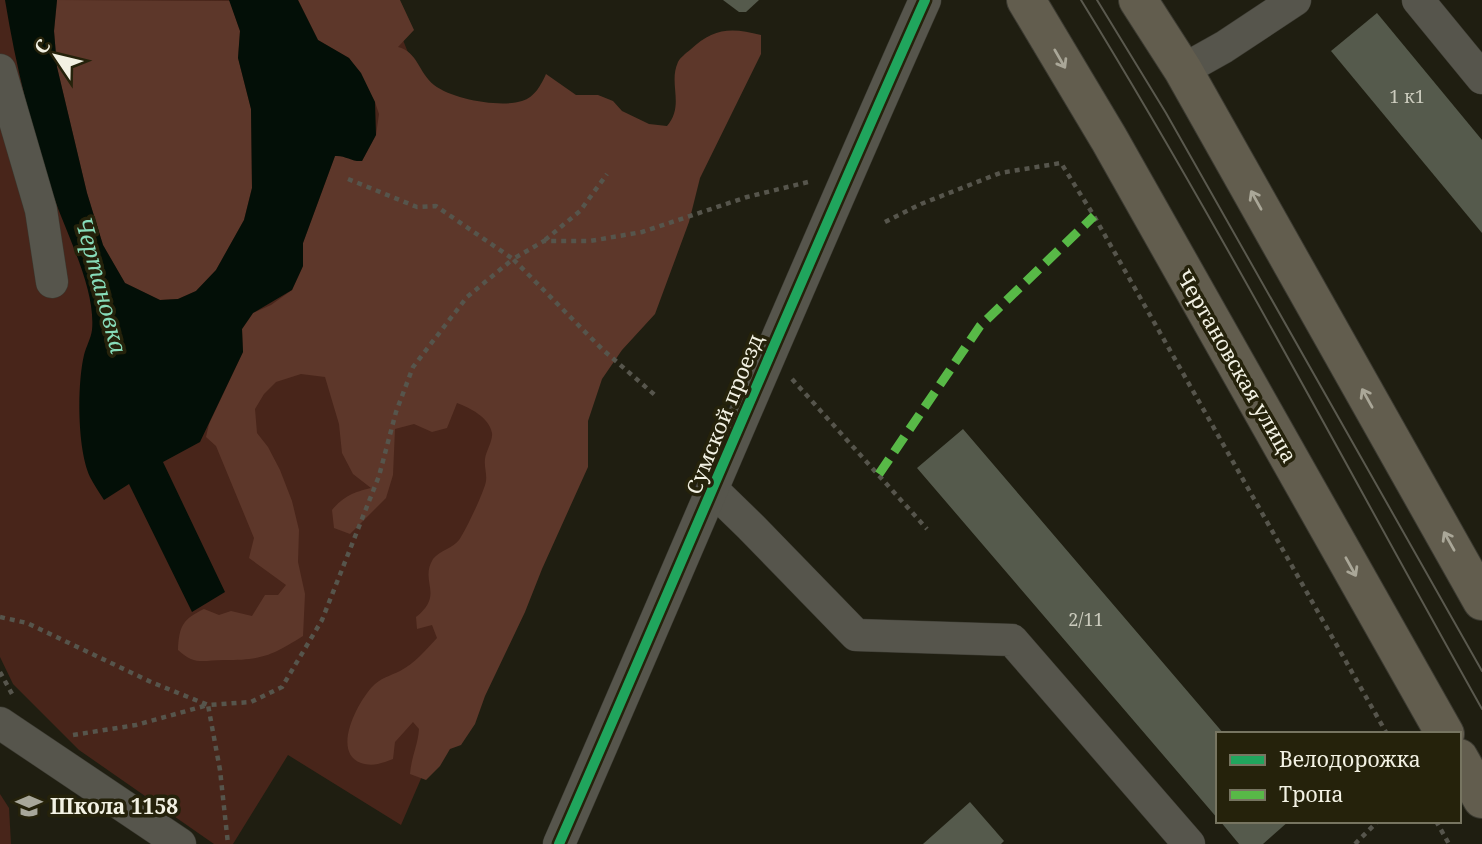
<svg xmlns="http://www.w3.org/2000/svg" width="1482" height="844" font-family="'Noto Serif',serif">
<style>
.green{fill:#48251a}
.forest{fill:#5d372a}
.water{fill:#030f07}
.building{fill:#555a4c}
.lines{fill:none;stroke-linecap:round;stroke-linejoin:round}
.minor-casing{stroke:#3b3a31;stroke-width:33}
.major-casing{stroke:#3b3a31;stroke-width:40}
.path{stroke:#56554c;stroke-width:4.5;stroke-dasharray:5 5;stroke-linecap:butt}
.minor{stroke:#56554c;stroke-width:32}
.major{stroke:#625d4e;stroke-width:38}
.tram{stroke:#5a594e;stroke-width:2}
.quiet{stroke:#58b947;stroke-width:9;stroke-dasharray:18 9;stroke-linecap:butt}
.cycleway-casing{stroke:#25220b;stroke-width:15}
.cycleway{stroke:#20a55d;stroke-width:10}
.oneway{stroke:#aaa798}
.labels{text-anchor:middle;dominant-baseline:central;stroke-width:7;stroke-linejoin:round;paint-order:stroke}
.number-label{font-size:18px;fill:#cbcbbd}
.street-label{font-size:21px;fill:#f2f1e3;stroke:#25220b}
.poi-label{font-size:21px;font-weight:bold;fill:#f2f1e3;stroke:#25220b;text-anchor:start}
.water-label{font-size:23px;font-style:italic;fill:#87dcb9;stroke:#25220b}
</style>
<rect width="100%" height="100%" fill="#1f1e11"/>
<g class="green">
<path d="M0,0H387L425,95L670,201L401,825L288,755L233,844H214L79,750L13,684L0,657Z"/>
<path d="M0,794L9,808L11,844H0Z"/>
</g>
<g class="forest">
<path d="M57,0L230,1L240,31L238,58L251,109L252,188L244,220L216,270L196,291L178,299L160,300L125,283L103,245L87,193L57,67L54,31Z"/>
<path d="M298,0H400L414,30L398,47C418,52 418,72 434,85C452,99 500,108 522,101C535,97 541,85 546,74L576,95H598L613,101L622,111L649,124L667,126C685,105 668,84 678,62C680,58 686,53 690,50C713,28 731,27 761,35V54L700,178L689,222L655,314L622,350L602,379L588,421V467L542,569L525,612L485,696L475,724L461,745L450,749L440,766L426,780L410,774C411,758 418,745 419,729L413,722L395,742L393,759C382,763 373,767 361,763C331,752 358,702 372,687C380,678 390,676 400,671C415,663 426,650 437,638L432,625L417,629L416,617C445,594 419,582 433,559C439,551 453,548 459,540C465,532 485,490 486,481C487,474 484,466 485,459C486,451 493,441 492,433C489,417 470,408 457,403L447,428L432,432L414,424L395,429L393,475L386,498L350,534L334,528L332,510C344,496 354,492 371,488L353,474L342,453L339,424L325,377L301,374L276,382L264,394L255,409L257,433L268,447L280,470L292,501L299,530L298,562L305,594L303,636C271,656 262,660 224,660C203,660 195,666 178,650C179,626 183,619 204,609L219,615L231,611L252,616L265,595H278L286,585L249,558L254,538L216,446L206,437L209,424L243,352L242,329L253,313L271,305L292,290L299,275L303,266V243L335,156L341,155L362,161L376,135L379,114L375,102L349,58L318,40Z"/>
</g>
<path class="water" d="M5,0H57L54,31L57,67L87,193L103,245L125,283L160,300L178,299L196,291L216,270L244,220L252,188L251,109L238,58L240,31L229,0H298L318,40L349,58L361,73L375,102L376,135L362,161C352,162 345,155 335,156L303,243V266L292,290L253,313L242,329L243,352L200,442L163,462L225,592L192,612L129,484L104,500C99,492 94,485 90,477C77,449 77,385 84,355C86,347 91,338 92,330C96,288 65,231 52,192C31,127 16,67 5,0Z"/>
<g class="building">
<path d="M723,0H759L746,12H739Z"/>
<path d="M1377,13L1482,140V233L1331,51Z"/>
<path d="M963,429L1224,734H1218V819L917,468Z"/>
<path d="M970,802L1004,841L1001,844H923Z"/>
<path d="M1220,821H1289L1263,844H1239Z"/>
</g>
<g class="lines">
<defs>
<g id="minor">
<path d="M1418,0L1482,78"/>
<path d="M0,70L41,210L52,282"/>
<path d="M1183,70L1224,47L1295,0"/>
<path d="M713,490L751,527L856,635L1012,640L1189,844"/>
<path d="M0,723L180,844"/>
<path d="M559,844C682,563 800,280 925,0"/>
</g>
<g id="major">
<path d="M1026,0L1109,139L1445,734"/>
<path d="M1138,0L1183,70L1482,601"/>
<path d="M1459,758L1482,799"/>
</g>
</defs>
<use href="#minor" class="minor-casing"/>
<use href="#major" class="major-casing"/>
<g class="path">
<path d="M348,179L417,207L436,206L513,259L544,241H590L642,232L747,197L812,181"/>
<path d="M885,222L921,204L1000,173L1061,163L1094,216L1387,734"/>
<path d="M545,240L580,211L607,174"/>
<path d="M792,379L927,529"/>
<path d="M0,617L27,623L151,682L208,705L251,702L282,687L322,620L379,476L396,412L413,367L467,297L513,259L602,349L656,396"/>
<path d="M0,672L12,694"/>
<path d="M73,735L136,725L208,705L220,770L228,844"/>
<path d="M1436,821L1449,844"/>
<path d="M1355,844L1378,821"/>
</g>
<use href="#minor" class="minor"/>
<use href="#major" class="major"/>
<g class="tram">
<path d="M1081,0C1223,231 1349,472 1482,709"/>
<path d="M1097,0L1166,113L1482,671"/>
</g>
<path class="quiet" d="M879,474L980,326L1094,216"/>
<defs>
<path id="cycleway" d="M559,844C682,563 800,280 925,0"/>
</defs>
<use href="#cycleway" class="cycleway-casing"/>
<use href="#cycleway" class="cycleway"/>
</g>
<defs><path id="oneway-shaft" d="M-6 0H5M1.5-3L5.5 0L1.5 3" fill="none" stroke-width="1.6" stroke-linecap="round" stroke-linejoin="round" transform="scale(1.75)"/></defs>
<g class="oneway">
<use href="#oneway-shaft" transform="translate(1060 59) rotate(60)"/>
<use href="#oneway-shaft" transform="translate(1256 200) rotate(-119)"/>
<use href="#oneway-shaft" transform="translate(1367 398) rotate(-119)"/>
<use href="#oneway-shaft" transform="translate(1449 541) rotate(-119)"/>
<use href="#oneway-shaft" transform="translate(1351 567) rotate(61)"/>
</g>
<defs>
<symbol id="school-bare" viewBox="-9 -9 18 18"><path d="M0-5L7-2L0 1L-7-2ZM-4 1L0 2.5L4 1V4Q0 6-4 4Z" fill="#a8a79a" stroke="#25220b" stroke-width="2.5" paint-order="stroke"/></symbol>
</defs>
<g fill-rule="evenodd">
<use href="#school-bare" x="10" y="787" width="38" height="38"/>
</g>
<g class="labels">
<g class="number-label">
<text x="1407" y="96">1 к1</text>
<text x="1086" y="619">2/11</text>
</g>
<g class="street-label">
<text transform="translate(1237 366) rotate(60)">Чертановская улица</text>
<text transform="translate(724 414) rotate(-68)">Сумской проезд</text>
</g>
<g class="poi-label">
<text x="50" y="806">Школа 1158</text>
</g>
<g class="water-label">
<text transform="translate(102 285) rotate(75)">Чертановка</text>
</g>
</g>
<rect x="1216" y="732" width="245" height="91" fill="#25220b" stroke="#777561" stroke-width="2"/>
<rect x="1230" y="755" width="35" height="10" fill="#20a55d" stroke="#777561" stroke-width="2"/>
<text x="1279" y="767" font-size="21" fill="#f2f1e3">Велодорожка</text>
<rect x="1230" y="790" width="35" height="10" fill="#58b947" stroke="#777561" stroke-width="2"/>
<text x="1279" y="802" font-size="21" fill="#f2f1e3">Тропа</text>
<g transform="translate(56 56) rotate(305)" stroke="#25220b" stroke-width="5" paint-order="stroke">
<path d="M0-5L12 26L0 18L-12 26Z" fill="#f2f1e3"/>
<text y="-10" font-size="19" font-weight="bold" text-anchor="middle" fill="#f2f1e3">С</text>
</g>
</svg>
